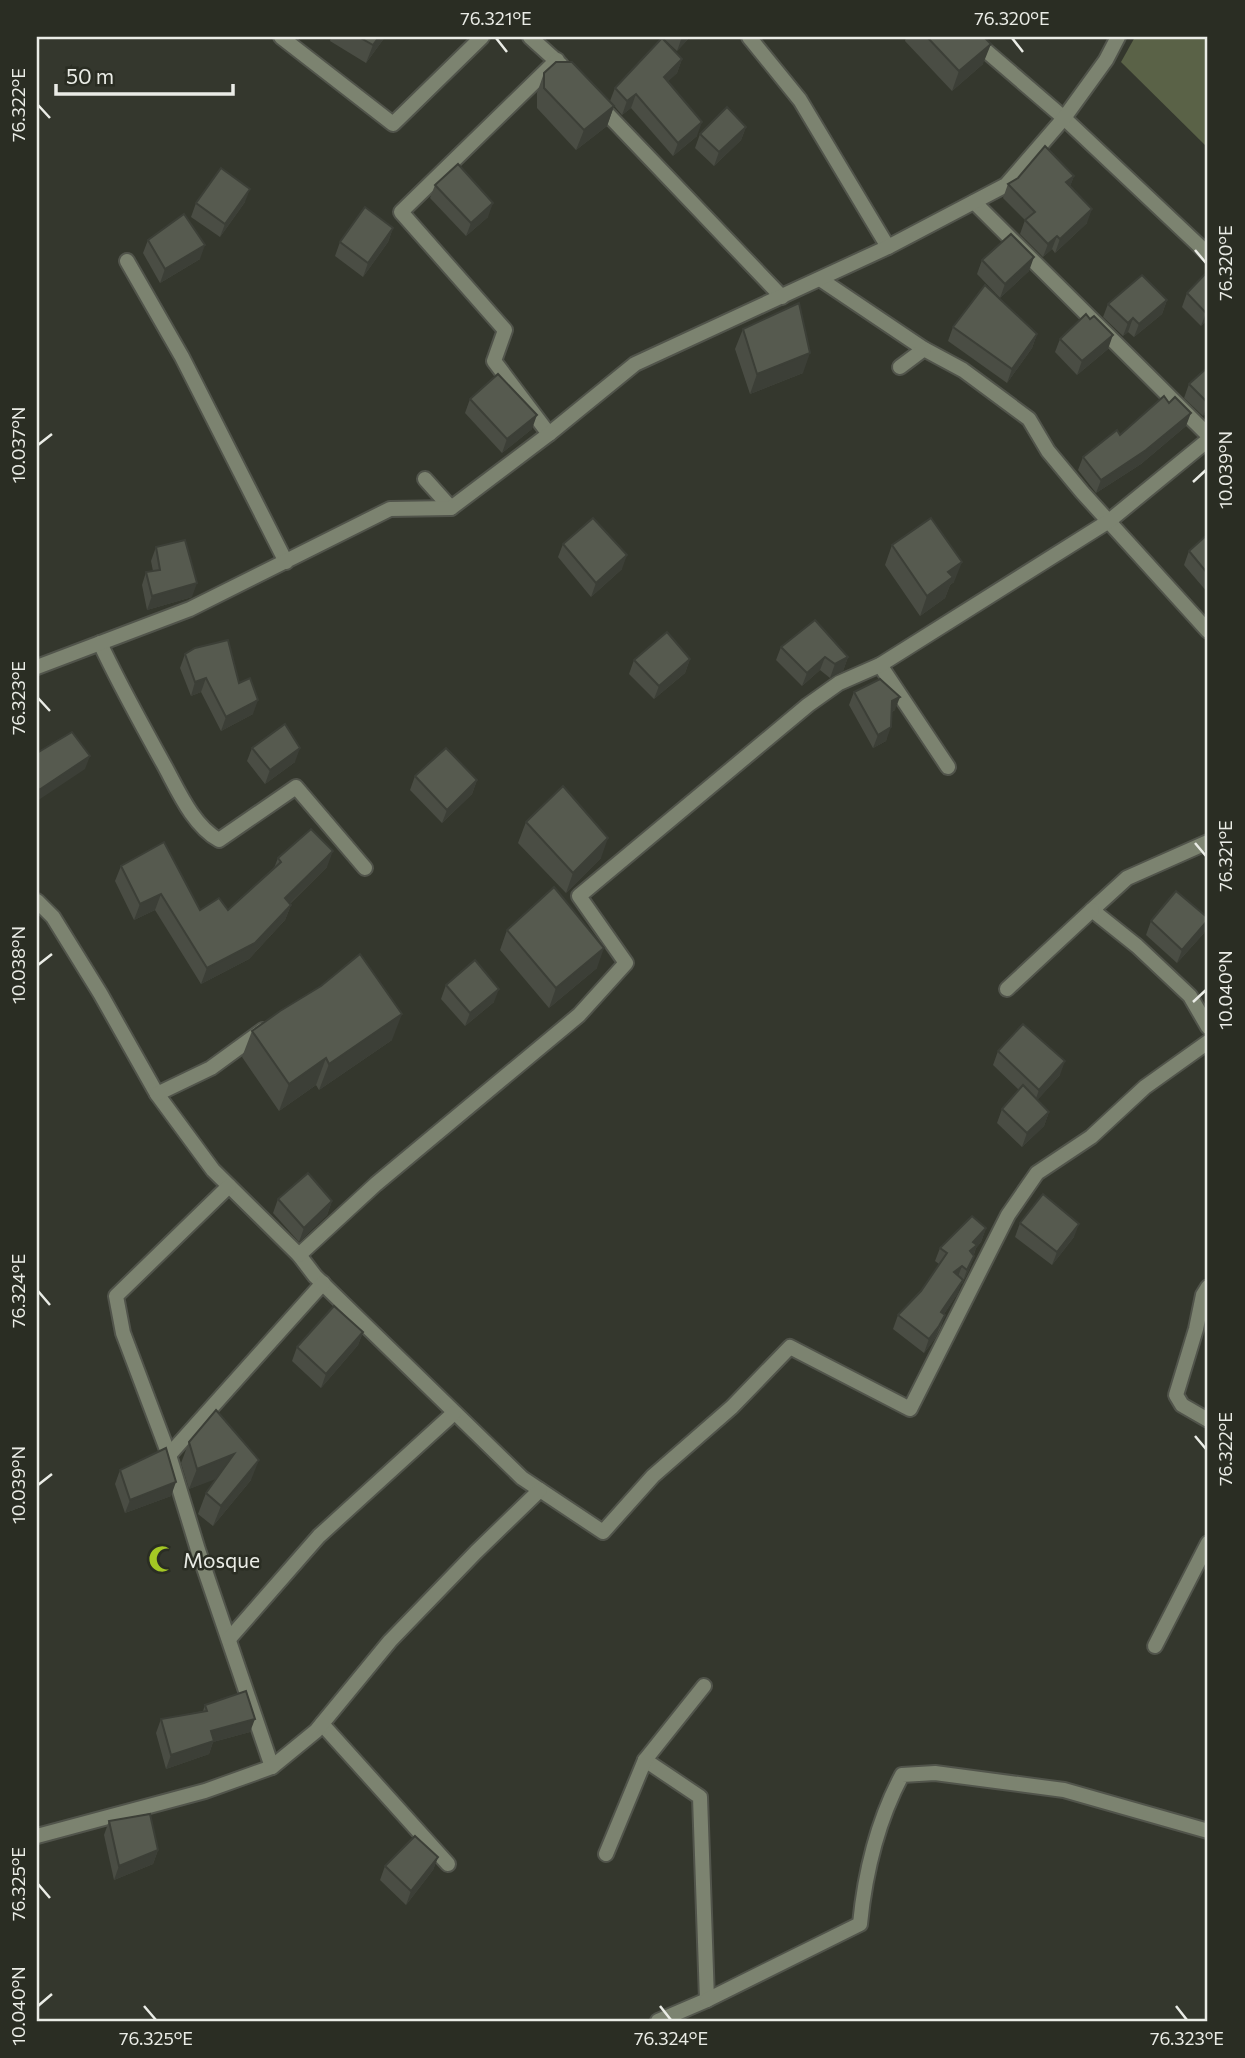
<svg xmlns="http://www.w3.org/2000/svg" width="1245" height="2058" font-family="Commissioner,sans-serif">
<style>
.green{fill:#5a6247}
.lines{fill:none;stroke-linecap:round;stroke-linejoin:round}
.street-casing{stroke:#51544b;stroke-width:18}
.street{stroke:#7c8370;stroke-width:14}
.wall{fill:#4a4d44}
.shaded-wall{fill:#3c3f37}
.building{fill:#565a4f;stroke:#3c3f37;stroke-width:2}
.ticks{fill:none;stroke:#eaece6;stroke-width:2.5}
.labels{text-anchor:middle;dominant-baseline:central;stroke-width:5;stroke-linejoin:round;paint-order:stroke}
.poi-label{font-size:21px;fill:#eaece6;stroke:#2a2d23;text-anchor:start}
.neatline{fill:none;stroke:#eaece6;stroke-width:2.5}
.ticks-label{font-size:18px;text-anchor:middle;fill:#eaece6}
</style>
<rect width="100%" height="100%" fill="#34372d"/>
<path class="green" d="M1135,37H1208V148L1121,62Z"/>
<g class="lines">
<defs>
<g id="street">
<path d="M281,37L393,124L482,37"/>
<path d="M530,37L561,65"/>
<path d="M749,37L800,100L888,247"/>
<path d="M970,37L1064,118L1208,254"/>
<path d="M597,103L782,297"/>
<path d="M974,202L1208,435"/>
<path d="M127,261L182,357L286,562"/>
<path d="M820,279L924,349L963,370L1029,419L1048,451L1082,492L1208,631"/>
<path d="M900,367L924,349"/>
<path d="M549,434L494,361L505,330L401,212L557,60"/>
<path d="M425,479L451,508"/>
<path d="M100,643C119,684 141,723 163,763C177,788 192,825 219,840L296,787L365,868"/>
<path d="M880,665L948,767"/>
<path d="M37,667L190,609L390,509L451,508L549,434L635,364L888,247L1006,185L1064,118L1106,60L1118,37"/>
<path d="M1208,842L1127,878L1092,910L1137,946L1190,996L1208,1027"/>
<path d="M37,901L53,917L100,993L157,1094L213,1170L299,1255L315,1276L522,1478L603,1532L653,1476L732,1407L790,1347L910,1409L1008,1215L1037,1173L1091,1137L1145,1087L1208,1042"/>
<path d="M1007,989L1092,910"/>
<path d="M157,1094L211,1068L263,1030"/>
<path d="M229,1186L116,1296L123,1333L169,1455L198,1550L272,1767"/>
<path d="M299,1255L376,1184L579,1015L626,963L579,896L808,705L839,683L880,665L1109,521L1208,440"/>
<path d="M1208,1287L1203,1295L1196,1329L1176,1395L1182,1405L1208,1420"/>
<path d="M169,1455L323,1283"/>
<path d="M229,1639L319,1536L454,1413"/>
<path d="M1155,1646L1208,1543"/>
<path d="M322,1724L448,1864"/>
<path d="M645,1760L700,1797L707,2000L658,2021"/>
<path d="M37,1836L205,1791L272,1767L316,1731L390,1641L476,1552L540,1490"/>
<path d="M606,1854L645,1760L704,1686"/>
<path d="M707,2000L860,1924C865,1873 878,1820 902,1775L935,1773L1064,1790L1208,1831"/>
</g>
</defs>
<use href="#street" class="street-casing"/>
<use href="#street" class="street"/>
</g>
<g class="wall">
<path d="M330,37H385L366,63L330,41L331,37Z"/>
<path d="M662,37H690L677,51Z"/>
<path d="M906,37H984L983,64L952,91L905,41Z"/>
<path d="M682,59L677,73L668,81L697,136L673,156L631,108L622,115L610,101L615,88Z"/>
<path d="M544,73L614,106L607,126L576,150L537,108V93Z"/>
<path d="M746,127L741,140L714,166L695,148L700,134Z"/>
<path d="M1074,176L1070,186L1087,223L1055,253L1052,249L1043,257L1020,234L1025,220L1003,198L1008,184Z"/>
<path d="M435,185L488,217L466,236L430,198Z"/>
<path d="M245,202L220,237L191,217L196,203Z"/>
<path d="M393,228L388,242L363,277L335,256L340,242Z"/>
<path d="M148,240L200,259L160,283L143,253Z"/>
<path d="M982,260L1029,271L1000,298L977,274Z"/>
<path d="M1208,271V319L1201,326L1182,307L1187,293Z"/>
<path d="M1167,300L1162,314L1134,337L1128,332L1123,336L1103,317L1108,304Z"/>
<path d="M953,327L1037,334L1032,348L1007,383L948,341Z"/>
<path d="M743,329L803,373L750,394L735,349Z"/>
<path d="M1060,339L1108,349L1077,375L1055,352Z"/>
<path d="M1208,367V412L1203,416L1184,398L1189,384Z"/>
<path d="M470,399L532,429L502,453L465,413Z"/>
<path d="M1169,403L1186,426L1141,464L1096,493L1078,470L1083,457L1120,435Z"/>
<path d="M1208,534V593L1184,565L1189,551Z"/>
<path d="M563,544L622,569L591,597L558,557Z"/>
<path d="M892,545L954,582L950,585L945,598L920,616L885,565Z"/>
<path d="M156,547L192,597L147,610L142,585L146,572L153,571L151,561Z"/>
<path d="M781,647L848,657L843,671L830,678L820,670L802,686L776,660Z"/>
<path d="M185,654L239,683L253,714L221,731L201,692L191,696L180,668Z"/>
<path d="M690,659L685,673L654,699L629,674L634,660Z"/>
<path d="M854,692L895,710L892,712L886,741L873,748L849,705Z"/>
<path d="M252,748L295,762L265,784L247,761Z"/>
<path d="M415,776L477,780L472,794L442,823L410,790Z"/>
<path d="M526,822L601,858L566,893L518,843Z"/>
<path d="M278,858L327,867L290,904L291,905L285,920L249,959L201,984L155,910L134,920L115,881L121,866L200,910H228L274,868Z"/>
<path d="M1208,918V922L1204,933L1177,963L1146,935L1151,921Z"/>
<path d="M507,930L597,968L549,1008L500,950Z"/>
<path d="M446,985L494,1002L465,1026L441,999Z"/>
<path d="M252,1031L392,1040L319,1090L316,1085L279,1111L242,1057Z"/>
<path d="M998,1051L1060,1075L1037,1100L1049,1112L1044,1126L1022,1147L997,1123L1002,1109L1019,1090L993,1065Z"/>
<path d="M278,1199L332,1201L327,1215L299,1242L273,1213Z"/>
<path d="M1020,1223L1074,1237L1052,1265L1015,1237Z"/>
<path d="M986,1228L981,1242L976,1248L969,1270L962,1284L961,1283L958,1293L944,1314L945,1315L940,1329L934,1340L924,1353L893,1329L898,1315L921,1291L939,1264L935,1261L940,1248Z"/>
<path d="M363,1332L358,1345L321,1388L292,1361L297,1347Z"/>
<path d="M189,1442L251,1480L213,1526L198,1514L206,1493L216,1478L189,1489L181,1463Z"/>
<path d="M120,1470L171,1496L125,1513L115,1484Z"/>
<path d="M205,1705L250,1732L213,1742L209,1754L166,1769L156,1733L161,1719L203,1711Z"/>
<path d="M109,1821L158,1850L153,1864L114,1880L104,1835Z"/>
<path d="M438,1857L433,1870L406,1905L380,1880L385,1866Z"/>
</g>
<g class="shaded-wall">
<path d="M379,37H385L366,63L373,45Z"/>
<path d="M682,37H690L677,51Z"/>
<path d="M991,44L983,64L952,91L959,71Z"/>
<path d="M682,59L677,73L659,90L664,77Z"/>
<path d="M636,94L631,108L622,115L627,101Z"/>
<path d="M614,106L607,126L576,150L584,130Z"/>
<path d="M702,122L697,136L673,156L678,143Z"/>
<path d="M746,127L741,140L714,166L719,152Z"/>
<path d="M1074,176L1069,189L1066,182Z"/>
<path d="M250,189L245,202L220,237L225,224Z"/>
<path d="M493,203L488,217L466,236L471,223Z"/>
<path d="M1092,209L1087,223L1055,253L1060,239Z"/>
<path d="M393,228L388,242L363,277L368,263Z"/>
<path d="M1057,236L1052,249L1043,257L1048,244Z"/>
<path d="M205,245L200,259L160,283L165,269Z"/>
<path d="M1034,257L1029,271L1000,298L1005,284Z"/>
<path d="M1167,300L1162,314L1134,337L1139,324Z"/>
<path d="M1208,310V319L1201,326L1206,313Z"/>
<path d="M1133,318L1128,332L1123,336L1128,323Z"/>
<path d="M1037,334L1032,348L1007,383L1012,369Z"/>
<path d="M1113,335L1108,349L1077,375L1082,361Z"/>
<path d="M810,353L803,373L750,394L757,374Z"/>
<path d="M1208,403V412L1203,416Z"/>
<path d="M1191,413L1186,426L1141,464L1096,493L1101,480Z"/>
<path d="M537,415L532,429L502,453L507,439Z"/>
<path d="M627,555L622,569L591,597L596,583Z"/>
<path d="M962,562L954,582L950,585L945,598L920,616L927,596L948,572Z"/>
<path d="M197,583L192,597L147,610L152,596Z"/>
<path d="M825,657L820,670L802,686L807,673Z"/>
<path d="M848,657L843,671L830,678L835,664Z"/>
<path d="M690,659L685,673L654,699L659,686Z"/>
<path d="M206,678L201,692L191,696L195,682Z"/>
<path d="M900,697L895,710L887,714L892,701Z"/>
<path d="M258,700L253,714L221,731L226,717Z"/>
<path d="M891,727L886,741L873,748L878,735Z"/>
<path d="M300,748L295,762L265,784L270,770Z"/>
<path d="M90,756L85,769L37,801V796L39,790Z"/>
<path d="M477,780L472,794L442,823L447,810Z"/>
<path d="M608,838L601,858L566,893L573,873Z"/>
<path d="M333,851L327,867L279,914L285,898Z"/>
<path d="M161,894L155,910L134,920L140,904Z"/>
<path d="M291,905L285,920L249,959L201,984L207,968Z"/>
<path d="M1208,920L1204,933L1177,963L1182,950Z"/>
<path d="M604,948L597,968L549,1008L556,988Z"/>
<path d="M499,989L494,1002L465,1026L470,1013Z"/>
<path d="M402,1014L392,1040L319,1090L329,1064Z"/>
<path d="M326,1058L316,1085L279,1111L289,1084Z"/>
<path d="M1065,1061L1060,1075L1034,1104L1039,1090Z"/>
<path d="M1049,1112L1044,1126L1022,1147L1027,1133Z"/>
<path d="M332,1201L327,1215L299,1242L304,1228Z"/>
<path d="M1079,1224L1074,1237L1052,1265L1057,1252Z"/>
<path d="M986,1228L981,1242L976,1248L972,1259L965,1265L973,1242Z"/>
<path d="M974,1256L969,1270L962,1284L967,1270Z"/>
<path d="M962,1266L957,1279L954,1272Z"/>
<path d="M963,1280L958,1293L936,1326L941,1312Z"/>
<path d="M945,1315L934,1340L924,1353L929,1339Z"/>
<path d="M363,1332L358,1345L321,1388L326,1374Z"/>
<path d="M234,1454L227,1475L189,1489L197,1469Z"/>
<path d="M259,1460L251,1480L213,1526L221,1506Z"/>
<path d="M176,1482L171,1496L125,1513L130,1500Z"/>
<path d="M255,1719L250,1732L213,1742L209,1754L166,1769L171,1755L211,1731Z"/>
<path d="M158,1850L153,1864L114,1880L119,1866Z"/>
<path d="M438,1857L433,1870L406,1905L411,1891Z"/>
</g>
<g class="building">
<path d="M359,37H379L373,45Z"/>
<path d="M927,37H984L991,44L959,71Z"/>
<path d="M662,38L682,59L664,77L702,122L678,143L636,94L627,101L615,88Z"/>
<path d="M556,62H572L614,106L584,130L544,88V73Z"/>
<path d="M727,107L746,127L719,152L700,134Z"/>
<path d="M1045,146L1074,176L1066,182L1092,209L1060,239L1057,236L1048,244L1025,220L1035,212L1008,184L1018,178Z"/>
<path d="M458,164L493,203L471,223L435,185Z"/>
<path d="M221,168L250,189L225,224L196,203Z"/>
<path d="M365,207L393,228L368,263L340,242Z"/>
<path d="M184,214L205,245L165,269L148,240Z"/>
<path d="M1011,234L1034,257L1005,284L982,260Z"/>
<path d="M1208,271V310L1206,313L1187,293Z"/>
<path d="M1142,275L1167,300L1139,324L1133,318L1128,323L1108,304Z"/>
<path d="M985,285L1037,334L1012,369L953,327Z"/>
<path d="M799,303L810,353L757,374L743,329Z"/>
<path d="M1086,314L1090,319L1094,316L1113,335L1082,361L1060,339Z"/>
<path d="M1208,367V403L1189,384Z"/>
<path d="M498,374L537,415L507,439L470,399Z"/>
<path d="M1164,396L1169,403L1175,397L1191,413L1146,450L1101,480L1083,457L1117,430L1120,435Z"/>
<path d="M593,518L627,555L596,583L563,544Z"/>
<path d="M931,518L962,562L948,572L953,577L927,596L892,545Z"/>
<path d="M1208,534V574L1189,551Z"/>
<path d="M185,540L197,583L152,596L146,572L160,570L156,547Z"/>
<path d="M815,620L848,657L835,664L825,657L807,673L781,647Z"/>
<path d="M667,632L690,659L659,686L634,660Z"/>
<path d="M228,640L239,683L250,678L258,700L226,717L206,678L195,682L185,654L195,648Z"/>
<path d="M880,679L900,697L892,701L891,727L878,735L854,692Z"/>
<path d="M285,724L300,748L270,770L252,748Z"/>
<path d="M72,732L90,756L39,790L37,785V753Z"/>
<path d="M446,748L477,780L447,810L415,776Z"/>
<path d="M563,786L608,838L573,873L526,822Z"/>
<path d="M311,829L333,851L285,898L291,905L255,943L207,968L161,894L140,904L121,866L164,842L200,910L219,898L228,910L281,862L278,858Z"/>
<path d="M554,887L604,948L556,988L507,930Z"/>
<path d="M1176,891L1208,918V920L1182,950L1151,921Z"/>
<path d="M360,954L402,1014L329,1064L326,1058L289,1084L252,1031L280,1011L321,986Z"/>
<path d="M475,960L499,989L470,1013L446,985Z"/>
<path d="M1023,1024L1065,1061L1039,1090L998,1051Z"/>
<path d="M1023,1085L1049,1112L1027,1133L1002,1109Z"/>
<path d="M308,1173L332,1201L304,1228L278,1199Z"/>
<path d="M1043,1194L1079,1224L1057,1252L1020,1223Z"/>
<path d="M972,1216L986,1228L973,1242L977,1245L970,1251L974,1256L967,1270L962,1266L954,1272L963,1280L941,1312L945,1315L939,1326L929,1339L898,1315L921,1291L947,1253L940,1248Z"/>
<path d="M334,1306L363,1332L326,1374L297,1347Z"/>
<path d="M216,1410L259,1460L221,1506L206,1493L234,1454L197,1469L189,1442Z"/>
<path d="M166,1448L176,1482L130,1500L120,1470Z"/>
<path d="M246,1691L255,1719L211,1731L214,1741L171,1755L161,1719L207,1711L205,1705Z"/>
<path d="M150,1814L158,1850L119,1866L109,1821Z"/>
<path d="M415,1836L438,1857L411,1891L385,1866Z"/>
</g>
<path class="ticks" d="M496,38L507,52M1012,38L1023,52M38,105L50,118M1195,250L1206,263M38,445L52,434M1193,482L1206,470M38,698L50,711M1195,843L1206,856M38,965L52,954M1193,1002L1206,990M38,1291L50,1305M1195,1436L1206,1449M38,1485L52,1474M38,1884L50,1898M38,2006L52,1994M144,2006L156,2020M660,2006L671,2020M1176,2006L1187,2020"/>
<defs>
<symbol id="mosque-bare" viewBox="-9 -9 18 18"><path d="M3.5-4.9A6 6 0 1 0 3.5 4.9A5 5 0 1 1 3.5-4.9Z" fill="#a4c824" stroke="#2a2d23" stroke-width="2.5" paint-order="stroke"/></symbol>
</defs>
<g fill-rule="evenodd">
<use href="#mosque-bare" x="143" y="1540" width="38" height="38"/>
</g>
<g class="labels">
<g class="poi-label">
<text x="183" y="1559">Mosque</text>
</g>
</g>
<rect width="1245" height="2058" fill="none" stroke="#2a2d23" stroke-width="77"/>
<path d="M56 84v10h177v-10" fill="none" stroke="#eaece6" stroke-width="3.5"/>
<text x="66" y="84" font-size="21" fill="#eaece6" stroke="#2a2d23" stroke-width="5" paint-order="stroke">50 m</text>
<rect x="38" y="38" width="1168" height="1982" class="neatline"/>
<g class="ticks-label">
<text x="496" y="25">76.321°E</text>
<text x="1012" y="25">76.320°E</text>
<text transform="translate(19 105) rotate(-90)" y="6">76.322°E</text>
<text transform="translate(1226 263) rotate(-90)" y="6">76.320°E</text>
<text transform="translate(19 445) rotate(-90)" y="6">10.037°N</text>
<text transform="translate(1226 470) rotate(-90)" y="6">10.039°N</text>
<text transform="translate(19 698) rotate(-90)" y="6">76.323°E</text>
<text transform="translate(1226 856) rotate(-90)" y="6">76.321°E</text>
<text transform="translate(19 965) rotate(-90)" y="6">10.038°N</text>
<text transform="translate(1226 990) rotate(-90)" y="6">10.040°N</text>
<text transform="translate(19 1291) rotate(-90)" y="6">76.324°E</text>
<text transform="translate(1226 1449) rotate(-90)" y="6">76.322°E</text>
<text transform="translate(19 1485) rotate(-90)" y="6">10.039°N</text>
<text transform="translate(19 1884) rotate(-90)" y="6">76.325°E</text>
<text transform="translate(19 2006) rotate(-90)" y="6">10.040°N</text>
<text x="156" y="2045">76.325°E</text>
<text x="671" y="2045">76.324°E</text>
<text x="1187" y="2045">76.323°E</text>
</g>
</svg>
